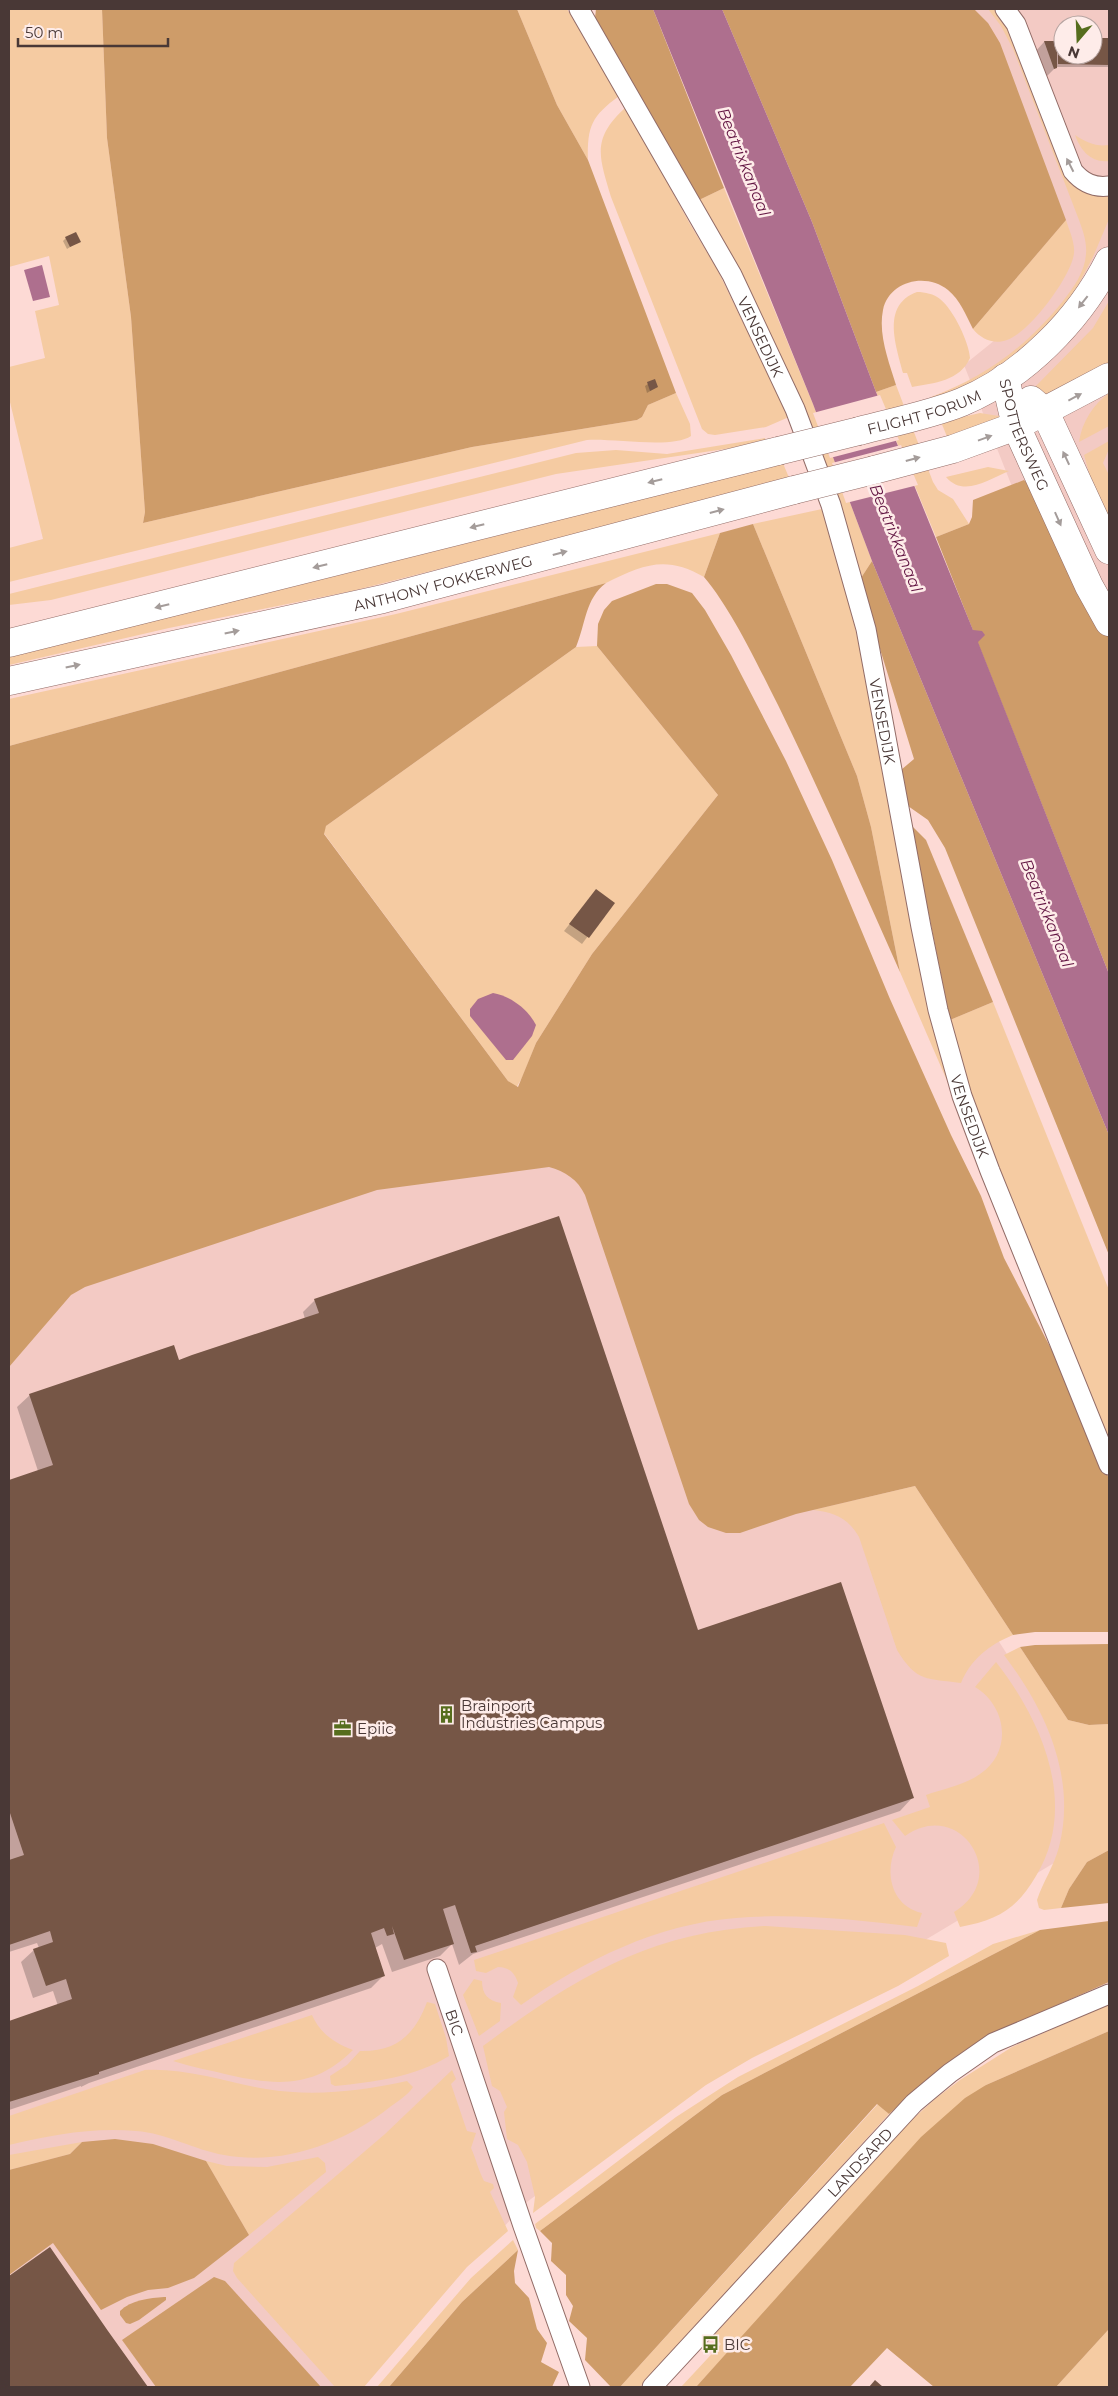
<svg xmlns="http://www.w3.org/2000/svg" width="1118" height="2396" font-family="Montserrat,sans-serif">
<style>
.built{fill:#f3cac4;fill-rule:evenodd}
.green{fill:#f5cba2}
.forest{fill:#ce9c69}
.water{fill:#ae6f8e}
.pier{fill:#fddad5}
.shadow{fill:#0003}
.building{fill:#765646}
.lines{fill:none;stroke-linecap:round;stroke-linejoin:round}
.street-casing{stroke:#926c67;stroke-width:21}
.secondary-casing{stroke:#926c67;stroke-width:29}
.street{stroke:#fff;stroke-width:19}
.secondary{stroke:#fff;stroke-width:28}
.secondary-bridge-casing{stroke:#926c67;stroke-width:29;stroke-linecap:butt}
.secondary-bridge{stroke:#fff;stroke-width:28}
.oneway{fill:#a49c9a}
.labels{text-anchor:middle;dominant-baseline:central;stroke-width:5;stroke-linejoin:round;paint-order:stroke}
.street-label{font-size:15px;fill:#493836;stroke:#feece9}
.poi-label{font-size:15px;fill:#493836;stroke:#feece9;text-anchor:start}
.water-label{font-size:16px;font-style:italic;fill:#621442;stroke:#feece9}
</style>
<rect width="100%" height="100%" fill="#fddad5"/>
<g class="built">
<path d="M962,9H1109V732L964,365L1036,307ZM1063,25H1093V55H1063Z"/>
<path d="M584,1158L715,1523L903,1492L1109,1813V1830L676,2089L527,2202L354,2387H9V1360L76,1283L372,1186Z"/>
</g>
<g class="green">
<path d="M9,9H102L107,138L131,317L145,512L143,523L472,447L637,420L642,417L648,405L676,393L690,424L691,436C673,449 612,438 587,440L9,582V548L43,539L9,398V367L45,358L35,311L59,305L49,256L9,267Z"/>
<path d="M517,9H567L619,96C592,116 587,126 588,160L557,105Z"/>
<path d="M988,9H996L1007,24L1072,180L1109,194V219L1093,257L1075,291L1049,324L1019,353L983,378L933,401L931,397C985,377 1027,346 1063,301C1073,288 1085,272 1086,254C1087,242 1083,231 1079,220L1013,49L1001,26Z"/>
<path d="M626,107L690,224L717,269L789,417L766,427L715,435L708,434L702,429L611,197C599,156 591,139 626,107Z"/>
<path d="M1075,135C1086,142 1096,147 1109,145V161C1091,163 1081,151 1075,135Z"/>
<path d="M724,188L813,404L872,561L859,581L699,200Z"/>
<path d="M1066,220C1069,230 1075,242 1074,253C1072,276 1029,333 1007,340C994,345 981,339 973,329Z"/>
<path d="M917,292C925,292 934,294 940,299C953,309 969,342 970,358C960,381 934,383 912,387L907,373H903C896,345 881,305 917,292Z"/>
<path d="M1109,301V364L1043,402L1033,389L1093,328Z"/>
<path d="M896,385L933,482L938,490L953,499L969,524L936,537L876,392Z"/>
<path d="M1109,393V426L1079,442C1082,421 1094,404 1109,393Z"/>
<path d="M980,413L1005,417L948,439L941,422Z"/>
<path d="M765,438L766,443L556,474L51,600L9,605V594L576,453L616,450L667,454Z"/>
<path d="M1109,441V449L1103,463L1109,475V518L1091,480L1084,455Z"/>
<path d="M782,461L790,480L352,591L169,628L9,665V655Z"/>
<path d="M988,467L1009,471C989,479 964,498 946,477Z"/>
<path d="M822,509L837,548L860,650L903,883L951,1090L900,972L871,827L857,776L753,524Z"/>
<path d="M720,533L704,577C667,555 643,564 606,583L9,746V699L396,614Z"/>
<path d="M597,646L718,795L592,954L536,1043L522,1078L516,1088L508,1081L323,832L326,826L576,647Z"/>
<path d="M993,1002L1109,1290V1441L1024,1233L973,1102L950,1020Z"/>
<path d="M915,1486L1013,1635C989,1645 971,1659 961,1683C927,1678 917,1683 897,1650L859,1537C848,1518 834,1512 813,1510Z"/>
<path d="M1020,1647L1068,1720L1089,1725L1109,1724V1850L1087,1862L1069,1889L1061,1908L1044,1910L1039,1908L1037,1900C1043,1882 1054,1866 1059,1847C1077,1777 1045,1709 1004,1655Z"/>
<path d="M996,1662C1042,1721 1079,1805 1036,1876C1017,1909 997,1920 960,1927L954,1912C1012,1877 960,1797 905,1836L892,1820L930,1807L926,1795C943,1789 965,1785 980,1774C1013,1752 1007,1706 975,1687Z"/>
<path d="M884,1823L896,1847C884,1872 891,1906 922,1913L917,1927C857,1920 797,1913 736,1918C657,1924 585,1960 521,2005L513,1997L518,1983C515,1973 509,1967 498,1967L486,1973L476,1971L474,1960Z"/>
<path d="M765,1926L905,1935L946,1943L949,1956L898,1986L752,2058L706,2085L533,2213L535,2197L527,2162L518,2145L507,2139L504,2112L507,2107L500,2091L492,2086L483,2046C573,1979 649,1932 765,1926Z"/>
<path d="M1040,1930L722,2095L540,2231L536,2228L535,2224L676,2117L738,2077L918,1986L993,1944Z"/>
<path d="M474,1979L482,1981C482,1994 488,2001 501,2003L500,2021L479,2036L463,1995Z"/>
<path d="M427,2002L435,2004L446,2038L449,2056C415,2077 374,2082 335,2086L331,2084L330,2076L347,2065L360,2051C397,2052 415,2034 427,2002Z"/>
<path d="M1109,2004V2031L986,2085L804,2269L696,2387H681L721,2344L713,2336L904,2127L935,2099L960,2080L1012,2047Z"/>
<path d="M312,2015C320,2033 334,2043 353,2050C315,2088 278,2086 229,2075C210,2070 191,2067 173,2061Z"/>
<path d="M145,2070C187,2068 225,2082 266,2089C314,2097 360,2091 407,2081L413,2087C408,2095 398,2101 390,2107C345,2143 282,2166 224,2155C194,2150 167,2133 136,2131C94,2127 50,2135 9,2145V2116Z"/>
<path d="M452,2070L456,2079L451,2084L467,2131L476,2133L471,2148C476,2159 478,2169 484,2181L493,2184L494,2188L490,2192L508,2231L467,2267L364,2387H335L237,2278L233,2271L234,2263L385,2134Z"/>
<path d="M878,2104L889,2114L640,2387H620Z"/>
<path d="M82,2142L70,2154L9,2170V2155Z"/>
<path d="M318,2157L325,2163L326,2172L249,2235L206,2161L227,2166L267,2167Z"/>
<path d="M513,2240L518,2250L462,2302L389,2387H377L471,2278Z"/>
<path d="M1109,2329V2387H1056Z"/>
</g>
<g class="forest">
<path d="M102,9H517L557,105L588,160L676,393L648,405L642,417L637,420L472,447L143,523L145,512L131,317L107,138Z"/>
<path d="M596,9H653L724,188L699,200L595,18Z"/>
<path d="M722,9H974L988,23L1000,43L1066,220L973,329C966,315 960,300 948,290C926,272 889,281 883,310C878,335 889,362 896,385L876,392L812,222Z"/>
<path d="M1024,480L1033,489L1109,635V974L936,537L969,524L972,517L973,500Z"/>
<path d="M753,524L857,776L871,827L900,972C860,882 821,793 778,705C758,666 732,610 704,577L720,533Z"/>
<path d="M872,561L1109,1135V1255L945,848L928,820L908,806L901,770L914,759L859,581Z"/>
<path d="M606,583C585,599 586,623 576,647L326,826L324,834L508,1081L518,1087L536,1043L592,954L718,795L597,646L598,624L604,610L612,601L656,584H667L692,593L705,610L731,655L786,761L832,860L890,999L951,1135L981,1196L1004,1258L1073,1391L1109,1479V1632H1035L1013,1635L915,1486L796,1514L740,1533H726L708,1527L699,1520L689,1504L585,1195C578,1180 565,1171 549,1167L377,1190L85,1287L71,1295L9,1367V746Z"/>
<path d="M911,825L926,840L993,1002L950,1020Z"/>
<path d="M1109,1644V1724L1089,1725L1068,1720L1020,1647L1035,1645Z"/>
<path d="M1109,1850V1903L1061,1908L1069,1889L1087,1862Z"/>
<path d="M1109,1921V1982L988,2036L938,2071L889,2114L877,2104L620,2387H611L585,2360L587,2338L569,2321L573,2306L566,2295V2275L551,2261L552,2243L540,2231L722,2095L1040,1930Z"/>
<path d="M1109,2031V2329L1056,2387H934L887,2348L850,2387H696L921,2137L965,2098L986,2085Z"/>
<path d="M115,2139L153,2144L206,2161L249,2235L194,2278L168,2288L148,2290L127,2297L101,2310L53,2243L9,2275V2170L70,2154L82,2142Z"/>
<path d="M518,2250L514,2271L515,2283L529,2298L537,2329L547,2343L541,2362L559,2372L552,2387H389L462,2302Z"/>
<path d="M214,2277L225,2281L321,2387H156L122,2340Z"/>
<path d="M164,2297H166V2300L139,2320L130,2324L126,2323L120,2315V2311C131,2300 150,2298 164,2297Z"/>
</g>
<g class="water">
<path d="M653,9H722L812,222L876,392L973,630L982,631L985,635L978,642L1109,974V1135L872,561L813,404Z"/>
<path d="M42,265L50,297L33,301L24,270Z"/>
<path d="M493,993C510,996 528,1009 536,1025L532,1036L513,1060H506L470,1016V1009L478,999Z"/>
</g>
<g class="pier">
<path d="M880,395L899,440L830,458L813,413Z"/>
<path d="M901,445L918,485L846,503L832,463Z"/>
</g>
<g class="shadow">
<path d="M1059,39H1063V55H1093V39H1109V67H1056L1046,77L1035,52L1044,42H1056Z"/>
<path d="M66,238L80,241L67,249L63,241Z"/>
<path d="M654,380L657,387L647,393L645,386Z"/>
<path d="M596,891L613,903L582,944L564,931Z"/>
<path d="M315,1300L697,1631L912,1798L900,1811L473,1954L459,1965L452,1944L440,1956L392,1972L382,1944L375,1948L384,1975L371,1988L89,2083L81,2087V2086L9,2110V2022L58,2006L53,1991L33,1998L21,1962L34,1950L39,1948L37,1943L9,1952V1481L38,1471L17,1407L30,1395L178,1361L305,1319L303,1312Z"/>
<path d="M49,2249L147,2387H9V2278Z"/>
</g>
<g class="building">
<path d="M1058,38H1063V55H1093V38H1109V65L1058,64Z"/>
<path d="M1044,41H1057V68L1054,69Z"/>
<path d="M76,232L81,242L70,247L65,237Z"/>
<path d="M655,379L658,387L650,391L647,382Z"/>
<path d="M596,889L615,903L589,938L569,924Z"/>
<path d="M559,1216L698,1630L841,1582L914,1798L475,1946L477,1952L471,1953L455,1905L443,1909L454,1944L404,1960L392,1926L394,1934L387,1936L384,1928L371,1933L385,1976L99,2072V2074L9,2102V2021L72,1999L66,1979L46,1986L33,1949L53,1942L50,1931L9,1945V1860L24,1855L9,1810V1480L53,1465L29,1394L174,1345L179,1360L192,1355L319,1313L314,1299Z"/>
<path d="M50,2247L108,2331L148,2387H9V2276Z"/>
<path d="M875,2380L883,2387H869Z"/>
</g>
<g class="lines">
<defs>
<g id="street">
<path id="s1" d="M579,9L732,275L795,409L831,505L866,629L921,927L938,1010L962,1096L990,1171L1109,1465"/>
<path d="M1005,9L1016,24L1073,171C1083,183 1094,188 1109,186"/>
<path id="s2" d="M437,1969L523,2226L580,2387"/>
<path id="s3" d="M652,2387L914,2103L950,2073L993,2043L1109,1994"/>
</g>
<g id="secondary">
<path id="s4" d="M1005,378L1016,426L1089,586L1109,622"/>
<path d="M1031,400L1045,412L1109,550"/>
<path id="s5" d="M859,431C893,422 930,415 962,402C1024,376 1079,320 1109,261"/>
<path d="M874,470L953,449L1016,426L1109,377"/>
<path d="M9,643L778,451"/>
<path id="s6" d="M9,681L383,599L794,490"/>
</g>
</defs>
<use href="#street" class="street-casing"/>
<use href="#secondary" class="secondary-casing"/>
<use href="#street" class="street"/>
<use href="#secondary" class="secondary"/>
<defs>
<g id="secondary-bridge">
<path d="M778,451L859,431"/>
<path d="M794,490L874,470"/>
</g>
</defs>
<use href="#secondary-bridge" class="secondary-bridge-casing"/>
<use href="#secondary-bridge" class="secondary-bridge"/>
</g>
<defs><path id="oneway-solid" d="M-6-.8H1V-3.2L6.5 0L1 3.2V.8H-6Z" transform="scale(1.25)"/></defs>
<g class="oneway">
<use href="#oneway-solid" transform="translate(1070 165) rotate(-117)"/>
<use href="#oneway-solid" transform="translate(1083 302) rotate(128)"/>
<use href="#oneway-solid" transform="translate(1075 397) rotate(-28)"/>
<use href="#oneway-solid" transform="translate(985 438) rotate(-20)"/>
<use href="#oneway-solid" transform="translate(1066 458) rotate(-115)"/>
<use href="#oneway-solid" transform="translate(913 459) rotate(-15)"/>
<use href="#oneway-solid" transform="translate(655 481) rotate(166)"/>
<use href="#oneway-solid" transform="translate(717 511) rotate(-15)"/>
<use href="#oneway-solid" transform="translate(1058 519) rotate(66)"/>
<use href="#oneway-solid" transform="translate(477 526) rotate(166)"/>
<use href="#oneway-solid" transform="translate(560 553) rotate(-15)"/>
<use href="#oneway-solid" transform="translate(320 566) rotate(166)"/>
<use href="#oneway-solid" transform="translate(162 606) rotate(166)"/>
<use href="#oneway-solid" transform="translate(232 632) rotate(-12)"/>
<use href="#oneway-solid" transform="translate(73 666) rotate(-12)"/>
</g>
<defs>
<symbol id="building-bare" viewBox="-9 -9 18 18"><path d="M-4-6H4V6H1V3H-1V6H-4ZM-2.5-4.3h1.7v1.8h-1.7ZM.8-4.3h1.7v1.8H.8ZM-2.5-1h1.7V.8h-1.7ZM.8-1h1.7V.8H.8Z" fill="#566d1d" stroke="#feece9" stroke-width="2.5" paint-order="stroke"/></symbol>
<symbol id="office-bare" viewBox="-9 -9 18 18"><path d="M-6-3h4V-5.5h4V-3h4V5H-6ZM-1-4.5V-3h2v-1.5ZM-6 0V1H6V0Z" fill="#566d1d" stroke="#feece9" stroke-width="2.5" paint-order="stroke"/></symbol>
<symbol id="bus-bare" viewBox="-9 -9 18 18"><path d="M-5-6H5V4H4V6H2V4H-2V6H-4V4H-5ZM-3.5-4V0h7V-4ZM-3.5 1.2v1.5H-2V1.2ZM2 1.2v1.5H3.5V1.2Z" fill="#566d1d" stroke="#feece9" stroke-width="2.5" paint-order="stroke"/></symbol>
</defs>
<g fill-rule="evenodd">
<use href="#building-bare" x="434" y="1702" width="25" height="25"/>
<use href="#office-bare" x="330" y="1716" width="25" height="25"/>
<use href="#bus-bare" x="698" y="2332" width="25" height="25"/>
</g>
<g class="labels">
<g class="street-label">
<text stroke="none"><textPath href="#s1" startOffset="375">VENSEDIJK</textPath></text>
<text stroke="none"><textPath href="#s5" startOffset="68">FLIGHT FORUM</textPath></text>
<text stroke="none"><textPath href="#s4" startOffset="60">SPOTTERSWEG</textPath></text>
<text stroke="none"><textPath href="#s6" startOffset="445">ANTHONY FOKKERWEG</textPath></text>
<text stroke="none"><textPath href="#s1" startOffset="780">VENSEDIJK</textPath></text>
<text stroke="none"><textPath href="#s1" startOffset="1185">VENSEDIJK</textPath></text>
<text stroke="none"><textPath href="#s2" startOffset="56">BIC</textPath></text>
<text stroke="none"><textPath href="#s3" startOffset="306">LANDSARD</textPath></text>
</g>
<g class="poi-label">
<text x="461" y="1705">Brainport<tspan x="461" dy="17">Industries Campus</tspan></text>
<text x="357" y="1728">Epiic</text>
<text x="724" y="2344">BIC</text>
</g>
<g class="water-label">
<text transform="translate(744 162) rotate(68)">Beatrixkanaal</text>
<text transform="translate(896 538) rotate(68)">Beatrixkanaal</text>
<text transform="translate(1047 913) rotate(68)">Beatrixkanaal</text>
</g>
</g>
<rect width="1118" height="2396" fill="none" stroke="#493836" stroke-width="20"/>
<g transform="translate(1078 40) rotate(199)"><circle r="24" fill="#feece9" stroke="#b6a4a1"/>
<path d="M0-4L9 19L0 12L-9 19Z" fill="#566d1d"/>
<text y="-8" font-size="14" font-weight="bold" text-anchor="middle" fill="#493836">N</text>
</g>
<path d="M18 38v8h150v-8" fill="none" stroke="#493836" stroke-width="2.5"/>
<text x="25" y="38" font-size="15" fill="#493836" stroke="#feece9" stroke-width="4" paint-order="stroke">50 m</text>
</svg>
